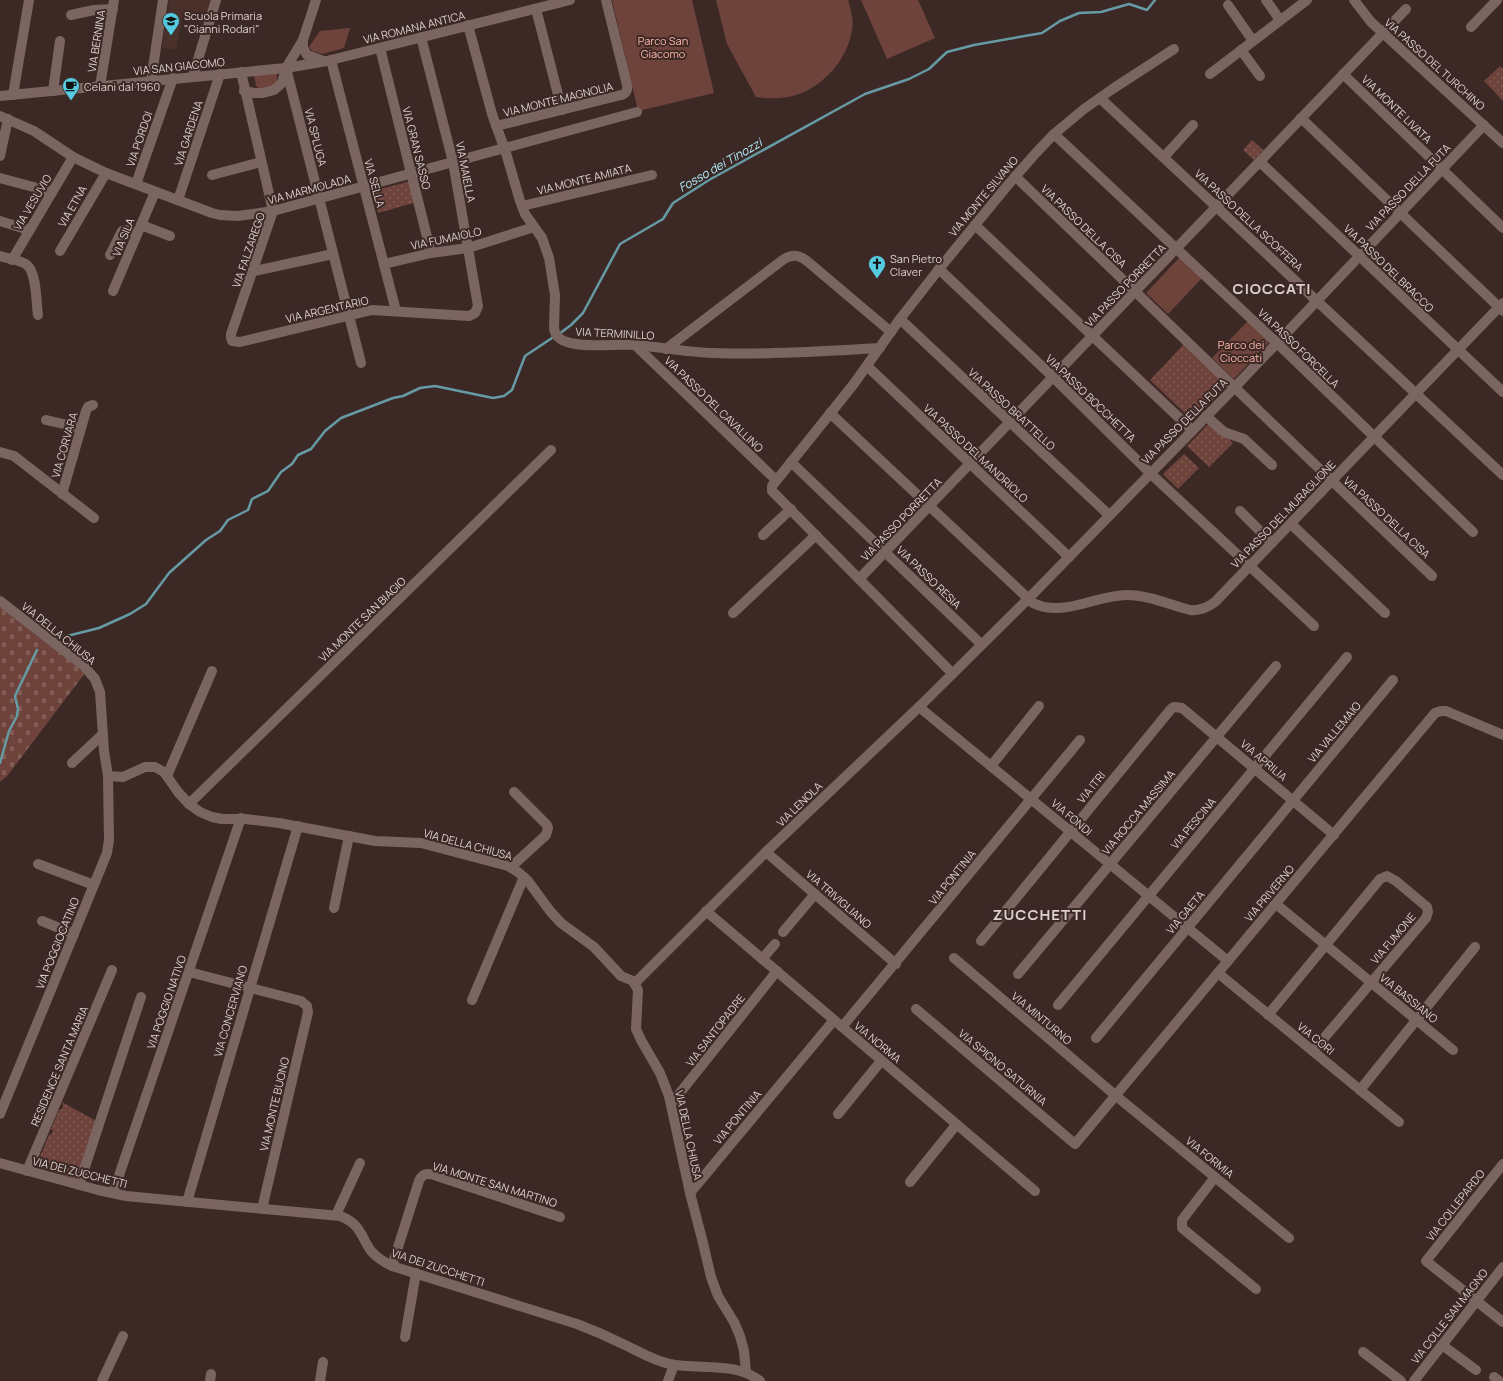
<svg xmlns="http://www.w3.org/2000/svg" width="1503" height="1381" font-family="Manrope,sans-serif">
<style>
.built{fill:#49302b}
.grass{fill:url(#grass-dots)}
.cemetery{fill:url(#cemetery-stones)}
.park{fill:#6e433b}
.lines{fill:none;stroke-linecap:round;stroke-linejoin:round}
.stream{stroke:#669ba5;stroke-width:2.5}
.minor{stroke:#7a6560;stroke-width:10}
.labels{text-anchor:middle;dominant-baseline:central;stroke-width:4;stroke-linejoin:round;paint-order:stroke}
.poi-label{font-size:11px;fill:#dcd0ce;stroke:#3c2926;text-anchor:start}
.street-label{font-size:11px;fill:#dcd0ce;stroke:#3c2926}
.park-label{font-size:11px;fill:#feb5a7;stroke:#3c2926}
.water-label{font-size:12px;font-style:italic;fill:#afeefc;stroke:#3c2926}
.district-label{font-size:15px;font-weight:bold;letter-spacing:1px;fill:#dcd0ce;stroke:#3c2926}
</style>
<defs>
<pattern id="grass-dots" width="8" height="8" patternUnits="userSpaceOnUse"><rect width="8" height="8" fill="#6e433b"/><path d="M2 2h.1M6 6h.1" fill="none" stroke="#825d56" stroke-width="1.8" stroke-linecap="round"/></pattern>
<pattern id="cemetery-stones" width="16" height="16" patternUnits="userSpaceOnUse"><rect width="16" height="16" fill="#6e433b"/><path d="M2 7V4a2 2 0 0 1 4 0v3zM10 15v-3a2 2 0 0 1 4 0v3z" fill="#825d56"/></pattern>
</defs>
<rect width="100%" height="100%" fill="#3c2926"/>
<path class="built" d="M169,0H212L205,24L182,18L176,50L162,48Z"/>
<g class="grass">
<path d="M1500,66L1503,69V101L1484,81Z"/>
<path d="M1252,140L1263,150L1254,160L1243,150Z"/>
<path d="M411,181L417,202L378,213L372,191Z"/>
<path d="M1185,343L1227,385L1193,421L1150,380Z"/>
<path d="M1211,421L1233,443L1209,467L1187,446Z"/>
<path d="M1184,454L1199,468L1178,489L1163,474Z"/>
<path d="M62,1102L98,1122L79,1180L36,1166L49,1135L51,1134L53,1131L51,1129L59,1110L62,1109L63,1106Z"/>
</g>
<path class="cemetery" d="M0,607L85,673L8,775L0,782Z"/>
<g class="park">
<path d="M612,0H692L714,93L638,111Z"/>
<path d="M716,0H848C851,10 854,20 852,30C848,59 823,87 796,95C783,99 770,99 756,97L727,44Z"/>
<path d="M861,0H918L935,38L887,59Z"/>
<path d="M350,28L344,48L322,54L312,51L309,47L320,31Z"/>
<path d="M277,72V81L273,87L260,89L256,86L254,75Z"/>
<path d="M1181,256L1203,277L1168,314L1146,293Z"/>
<path d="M1248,321L1269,342L1234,379L1212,358Z"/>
</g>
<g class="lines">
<g class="stream">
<path d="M559,334L571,325L583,313L620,244L663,219L673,203L709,180L865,94L909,79L929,69L947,52L974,45L1042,33L1060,21L1079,13L1101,12L1129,4L1147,10L1155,0"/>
<path d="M63,637L99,628L130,614L146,604L169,573L206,540L220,531L228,520L248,510L252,499L268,491L281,472L292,464L298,455L311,449L325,431L341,418L393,398L403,396L420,388L435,386L493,398L504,396L512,390L525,356L555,336"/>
<path d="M0,763L9,731L17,716L18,709L15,696L37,650"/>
</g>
<g class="minor">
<path d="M1266,0L1280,20"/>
<path d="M1354,0L1371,22L1503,143"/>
<path d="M1228,5L1253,41"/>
<path d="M536,9L562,110"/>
<path d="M71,15L94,10L113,9"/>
<path d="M468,25L492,114L506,153L520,201L525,214L542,238L549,258L555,295L554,328C555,336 560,340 567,342C583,348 616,344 634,345C660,347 686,352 713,353C768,355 825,351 880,348"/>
<path d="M1471,27L1497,0"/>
<path d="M303,40V48L307,55L321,60"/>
<path d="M380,48L431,253"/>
<path d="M1241,50L1260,76"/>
<path d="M331,60L396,311"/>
<path d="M286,68L361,363"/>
<path d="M241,72L273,211L231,334V338L232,341L240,342L372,310L469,316L475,313L478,306L453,162L421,37"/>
<path d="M1210,74L1307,0"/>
<path d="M1343,74L1503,228"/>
<path d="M193,76L216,0"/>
<path d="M151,81L163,0"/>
<path d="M100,86L114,0"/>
<path d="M53,91L60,41"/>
<path d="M244,91L254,93H263L274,90L282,83L286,68L303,40L316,0"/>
<path d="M13,95L29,0"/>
<path d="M0,96L286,68L327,61L570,0"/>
<path d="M1100,98L1503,475"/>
<path d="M0,116L34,131L73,157L106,173L212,213L220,215L238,216L273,211L637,112"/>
<path d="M1301,118L1503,311"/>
<path d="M496,126L621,95C626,94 628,90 627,85L606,0"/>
<path d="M1054,134L1276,342L1473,532"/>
<path d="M0,156L8,119"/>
<path d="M1164,157L1193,125"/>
<path d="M1260,162L1503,392"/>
<path d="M212,175L261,162"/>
<path d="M1015,176C1154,309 1292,444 1432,576"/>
<path d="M0,178L52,192"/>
<path d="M136,184L173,78"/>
<path d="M178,200L220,74"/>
<path d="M522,206L652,175"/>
<path d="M0,221L29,230"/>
<path d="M141,225L170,236"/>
<path d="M975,225L1192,430"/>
<path d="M60,251L106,173"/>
<path d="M110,255L122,231L128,230L137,234"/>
<path d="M0,256C8,259 21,260 27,265C37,273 36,303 38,315"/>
<path d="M12,260L73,157"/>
<path d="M384,264L431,253L468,248L534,227"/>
<path d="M939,269L1053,377L1150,473L1314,626"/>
<path d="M254,271L333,254"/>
<path d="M113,291L155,192"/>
<path d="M900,319L1109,515"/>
<path d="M635,345L776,480"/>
<path d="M666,349L784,259C793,254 799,255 807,261L891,332"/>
<path d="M867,366L1069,557"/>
<path d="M830,413L1033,603C1063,618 1096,595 1127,595C1148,595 1170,605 1190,610C1200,611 1207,608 1215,602L1503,303"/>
<path d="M1206,416L1224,432L1244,439L1272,465"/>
<path d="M46,420L81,428"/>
<path d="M0,452L14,456L94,518"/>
<path d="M791,462L981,644"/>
<path d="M62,494L86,411L88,407L93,405"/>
<path d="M1240,511L1272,543"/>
<path d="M1291,524L1385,613"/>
<path d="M763,535L791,509"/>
<path d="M862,576L1406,9"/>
<path d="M0,601L84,666L95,679L100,692L104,751L108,776L123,777L145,767H155L164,772L178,792L189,804L200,812L212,817L222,819H245L279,823L375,841L421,843L508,866L518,872L528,881L550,911L561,923L594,947L621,976L633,981L638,990L636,1029L641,1040L660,1073L669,1096L690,1193L702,1239L711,1277L718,1296L734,1322L740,1336L744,1351L746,1372"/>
<path d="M733,613L816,535"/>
<path d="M952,673L775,494L772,491V486L853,385L900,319L939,269L1007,186L1035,154L1054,134L1084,109L1114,88L1174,49"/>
<path d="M919,707L1228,961"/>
<path d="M72,763L103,734"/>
<path d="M991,766L1039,706"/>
<path d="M167,776L212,671"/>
<path d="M189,804L551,450"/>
<path d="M766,852L896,964"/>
<path d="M38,864L94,885"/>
<path d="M511,867L546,835L548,828L547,825L514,792"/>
<path d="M1276,904L1453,1050"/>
<path d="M334,908L349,836"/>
<path d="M706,911L1035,1191"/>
<path d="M42,921L74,934"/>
<path d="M783,932L815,894"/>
<path d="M981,941L1171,709L1174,707L1182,708L1334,835"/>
<path d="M954,958L1115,1095L1289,1238"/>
<path d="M762,959L775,944"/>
<path d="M189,972L301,1001L307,1006L308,1012L262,1209"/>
<path d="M1218,973L1399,1122"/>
<path d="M1018,974L1276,666"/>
<path d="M635,983L766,852L919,707L1028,599L1235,387L1484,125"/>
<path d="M472,1000L524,877"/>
<path d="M1058,1005L1347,657"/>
<path d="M916,1009L1075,1144L1435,713L1441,711H1446L1503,735"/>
<path d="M1268,1015L1380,879L1387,876L1396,881L1427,907L1428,912L1426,918L1313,1051"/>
<path d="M842,1027L1080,740"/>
<path d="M1096,1038L1393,680"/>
<path d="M1360,1090L1475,947"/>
<path d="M671,1104L777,971"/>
<path d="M0,1114L107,853L109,840L108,776"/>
<path d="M838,1114L881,1061"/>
<path d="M0,1163L98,1190L126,1196L340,1216C361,1224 360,1235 371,1251C377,1258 384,1262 392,1266L577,1324C593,1330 609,1337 625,1345C640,1352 654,1361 670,1364C699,1370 735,1361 760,1381"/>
<path d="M1503,1164L1426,1261L1503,1322"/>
<path d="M27,1171L112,970"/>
<path d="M1215,1177L1182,1220V1228L1256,1289"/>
<path d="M910,1182L956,1125"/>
<path d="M79,1185L141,997"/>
<path d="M113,1193L241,818"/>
<path d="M690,1193L834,1020"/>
<path d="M187,1202L298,826"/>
<path d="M336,1215L360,1163"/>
<path d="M392,1266L419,1181C422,1174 427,1173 434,1175L560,1217"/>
<path d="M405,1337L416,1273"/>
<path d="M1442,1345L1476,1370"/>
<path d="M1363,1352L1401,1381"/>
<path d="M1494,1377L1499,1381"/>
<path d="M102,1381L123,1336"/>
<path d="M210,1381L211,1374"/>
<path d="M320,1381L323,1362"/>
<path d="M668,1381L674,1365"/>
<path d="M1414,1381L1503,1267"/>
</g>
</g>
<defs>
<symbol id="school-pin" viewBox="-11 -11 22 30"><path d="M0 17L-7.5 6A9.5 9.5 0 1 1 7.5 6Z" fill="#55cae0" stroke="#3c2926"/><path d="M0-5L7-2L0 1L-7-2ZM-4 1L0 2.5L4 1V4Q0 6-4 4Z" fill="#111"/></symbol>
<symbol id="cafe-pin" viewBox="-11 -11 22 30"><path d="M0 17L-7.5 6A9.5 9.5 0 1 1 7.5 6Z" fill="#55cae0" stroke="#3c2926"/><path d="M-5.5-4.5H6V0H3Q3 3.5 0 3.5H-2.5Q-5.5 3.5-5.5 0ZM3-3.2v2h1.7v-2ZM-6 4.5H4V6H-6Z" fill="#111"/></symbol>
<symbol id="church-pin" viewBox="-11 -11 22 30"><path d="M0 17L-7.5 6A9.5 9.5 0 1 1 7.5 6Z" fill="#55cae0" stroke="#3c2926"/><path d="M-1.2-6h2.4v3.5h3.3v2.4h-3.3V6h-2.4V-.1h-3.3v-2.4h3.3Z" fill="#111"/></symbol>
</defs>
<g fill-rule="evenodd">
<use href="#school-pin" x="161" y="11" width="20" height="27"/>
<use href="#cafe-pin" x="61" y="76" width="20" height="27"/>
<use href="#church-pin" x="867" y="254" width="20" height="27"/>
</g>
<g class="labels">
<g class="poi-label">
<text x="184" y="15">Scuola Primaria<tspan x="184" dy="13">"Gianni Rodari"</tspan></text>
<text x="84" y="86">Celani dal 1960</text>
<text x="890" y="258">San Pietro<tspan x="890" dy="13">Claver</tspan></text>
</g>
<g class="street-label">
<text transform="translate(414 27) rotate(-14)">VIA ROMANA ANTICA</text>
<text transform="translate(96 41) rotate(-81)">VIA BERNINA</text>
<text transform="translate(1435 64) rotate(42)">VIA PASSO DEL TURCHINO</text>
<text transform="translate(179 66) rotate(-6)">VIA SAN GIACOMO</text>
<text transform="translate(558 99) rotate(-14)">VIA MONTE MAGNOLIA</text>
<text transform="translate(1397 109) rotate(44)">VIA MONTE LIVATA</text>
<text transform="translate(188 133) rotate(-72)">VIA GARDENA</text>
<text transform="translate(316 137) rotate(76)">VIA SPLUGA</text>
<text transform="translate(139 139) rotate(-71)">VIA PORDOI</text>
<text transform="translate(417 148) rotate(76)">VIA GRAN SASSO</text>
<text transform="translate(466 172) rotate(79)">VIA MAIELLA</text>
<text transform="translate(584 179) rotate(-14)">VIA MONTE AMIATA</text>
<text transform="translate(375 183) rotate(75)">VIA SELLA</text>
<text transform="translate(1408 187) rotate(-46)">VIA PASSO DELLA FUTA</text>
<text transform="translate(309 189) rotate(-15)">VIA MARMOLADA</text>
<text transform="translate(983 196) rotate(-50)">VIA MONTE SILVANO</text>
<text transform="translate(32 202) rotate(-59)">VIA VESUVIO</text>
<text transform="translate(72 206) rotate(-60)">VIA ETNA</text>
<text transform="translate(1249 220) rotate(43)">VIA PASSO DELLA SCOFFERA</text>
<text transform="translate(1084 226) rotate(44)">VIA PASSO DELLA CISA</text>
<text transform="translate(123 237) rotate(-68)">VIA SILA</text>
<text transform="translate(446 238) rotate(-12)">VIA FUMAIOLO</text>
<text transform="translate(248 250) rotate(-71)">VIA FALZAREGO</text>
<text transform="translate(1389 268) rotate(44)">VIA PASSO DEL BRACCO</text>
<text transform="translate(1125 285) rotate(-46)">VIA PASSO PORRETTA</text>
<text transform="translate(327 309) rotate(-13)">VIA ARGENTARIO</text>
<text transform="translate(615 333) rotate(3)">VIA TERMINILLO</text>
<text transform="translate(1299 348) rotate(44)">VIA PASSO FORCELLA</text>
<text transform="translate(1091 398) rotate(44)">VIA PASSO BOCCHETTA</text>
<text transform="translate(714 404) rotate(44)">VIA PASSO DEL CAVALLINO</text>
<text transform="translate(1012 409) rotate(43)">VIA PASSO BRATTELLO</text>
<text transform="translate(1184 421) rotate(-45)">VIA PASSO DELLA FUTA</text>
<text transform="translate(64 445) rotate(-74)">VIA CORVARA</text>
<text transform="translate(976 453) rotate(43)">VIA PASSO DEL MANDRIOLO</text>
<text transform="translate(1283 514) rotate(-46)">VIA PASSO DEL MURAGLIONE</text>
<text transform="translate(1387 517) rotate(43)">VIA PASSO DELLA CISA</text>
<text transform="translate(901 519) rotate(-46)">VIA PASSO PORRETTA</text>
<text transform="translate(929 577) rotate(44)">VIA PASSO RESIA</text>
<text transform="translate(362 619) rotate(-44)">VIA MONTE SAN BIAGIO</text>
<text transform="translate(59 633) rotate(39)">VIA DELLA CHIUSA</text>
<text transform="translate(1334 732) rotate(-50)">VIA VALLEMAIO</text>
<text transform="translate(1264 760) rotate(40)">VIA APRILIA</text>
<text transform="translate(1091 787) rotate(-51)">VIA ITRI</text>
<text transform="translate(799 804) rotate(-44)">VIA LENOLA</text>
<text transform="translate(1138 812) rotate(-50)">VIA ROCCA MASSIMA</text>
<text transform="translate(1072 817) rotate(40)">VIA FONDI</text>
<text transform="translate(1193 823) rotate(-50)">VIA PESCINA</text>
<text transform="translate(468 844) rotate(15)">VIA DELLA CHIUSA</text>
<text transform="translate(952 877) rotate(-51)">VIA PONTINIA</text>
<text transform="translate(1269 893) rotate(-50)">VIA PRIVERNO</text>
<text transform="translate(839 899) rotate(41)">VIA TRIVIGLIANO</text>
<text transform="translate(1185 912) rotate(-50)">VIA GAETA</text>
<text transform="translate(1393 938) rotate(-50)">VIA FUMONE</text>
<text transform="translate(57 943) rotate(-68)">VIA POGGIOCATINO</text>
<text transform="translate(1409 998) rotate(39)">VIA BASSIANO</text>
<text transform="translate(166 1002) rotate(-71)">VIA POGGIO NATIVO</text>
<text transform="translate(230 1011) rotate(-74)">VIA CONCERVIANO</text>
<text transform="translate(1042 1018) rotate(40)">VIA MINTURNO</text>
<text transform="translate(715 1030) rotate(-52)">VIA SANTOPADRE</text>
<text transform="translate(1316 1038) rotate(39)">VIA CORI</text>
<text transform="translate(878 1042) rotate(40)">VIA NORMA</text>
<text transform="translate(59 1066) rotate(-67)">RESIDENCE SANTA MARIA</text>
<text transform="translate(1003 1067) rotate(40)">VIA SPIGNO SATURNIA</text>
<text transform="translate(274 1104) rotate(-77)">VIA MONTE BUONO</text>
<text transform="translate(737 1117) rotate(-50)">VIA PONTINIA</text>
<text transform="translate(689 1135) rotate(78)">VIA DELLA CHIUSA</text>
<text transform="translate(1210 1157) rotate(39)">VIA FORMIA</text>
<text transform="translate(80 1172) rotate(14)">VIA DEI ZUCCHETTI</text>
<text transform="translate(495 1184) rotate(17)">VIA MONTE SAN MARTINO</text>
<text transform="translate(1455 1205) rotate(-52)">VIA COLLEPARDO</text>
<text transform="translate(438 1267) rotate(18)">VIA DEI ZUCCHETTI</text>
<text transform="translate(1449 1316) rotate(-52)">VIA COLLE SAN MAGNO</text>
</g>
<g class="park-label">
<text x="663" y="40">Parco San<tspan x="663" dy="13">Giacomo</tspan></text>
<text x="1241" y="344">Parco dei<tspan x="1241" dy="13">Cioccati</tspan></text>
</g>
<g class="water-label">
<text transform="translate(720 165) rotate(-30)">Fosso dei Tinozzi</text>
</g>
<g class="district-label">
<text x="1272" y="288">CIOCCATI</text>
<text x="1040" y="914">ZUCCHETTI</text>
</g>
</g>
</svg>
